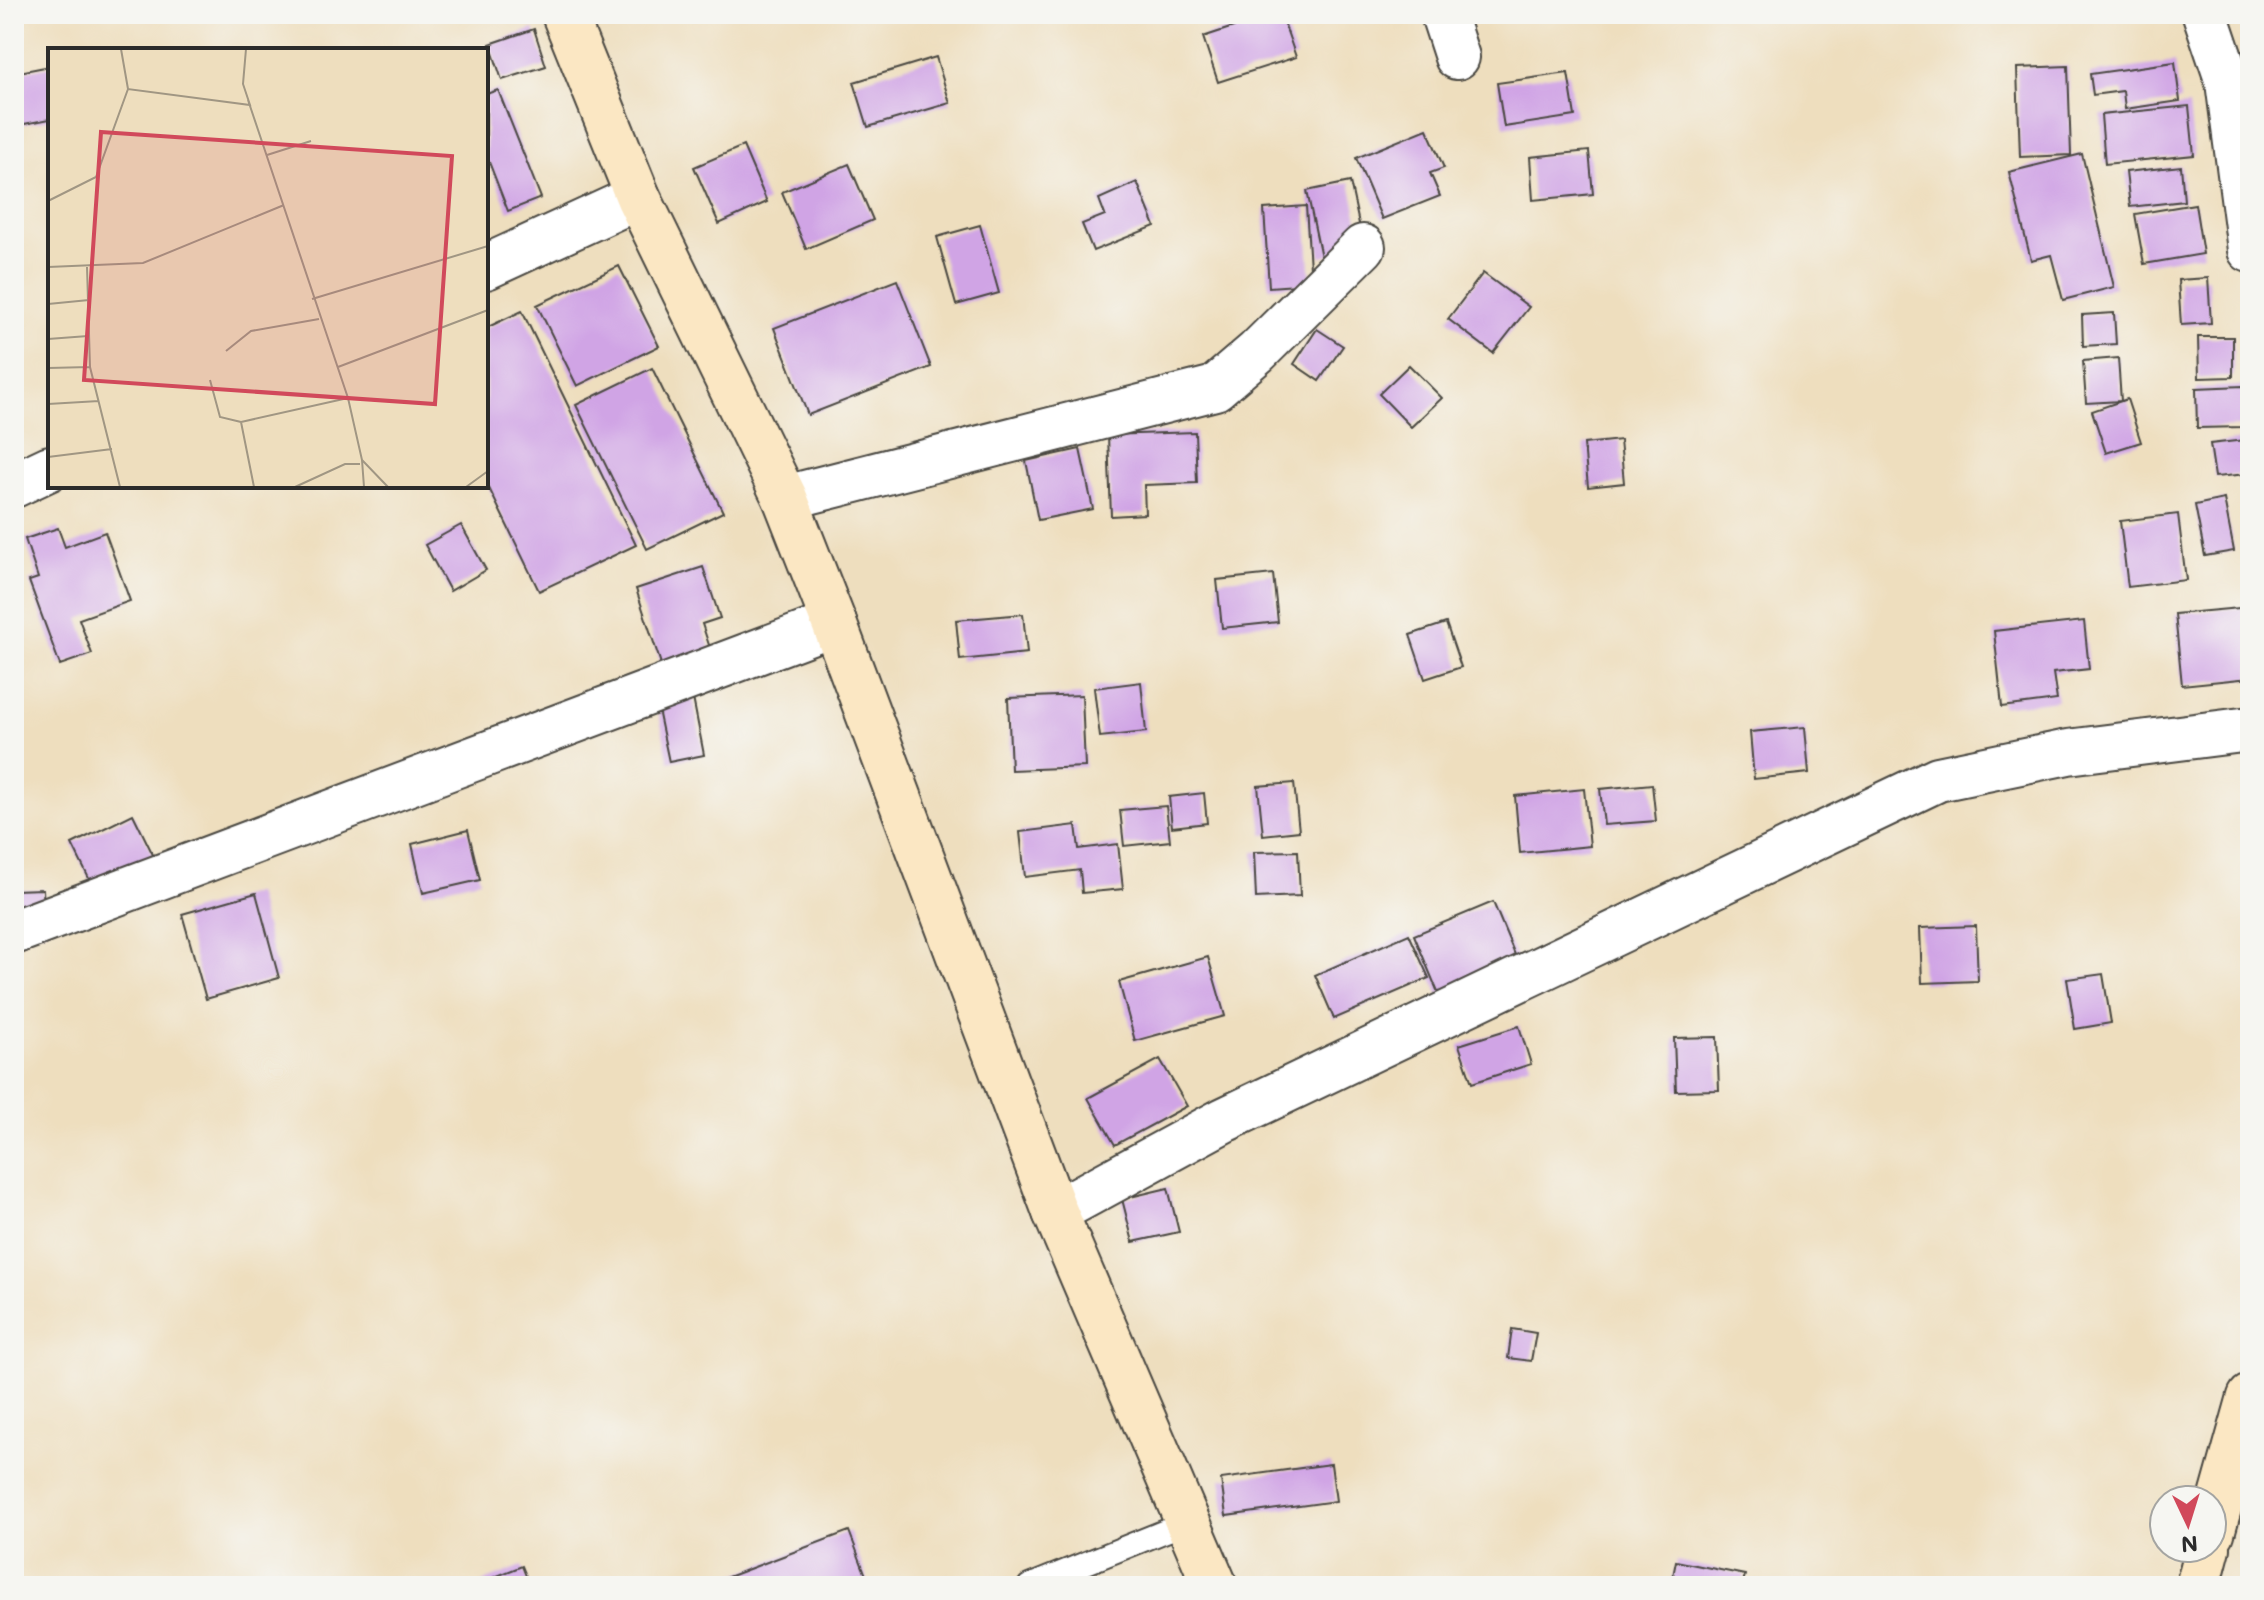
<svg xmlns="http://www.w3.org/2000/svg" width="2264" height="1600" font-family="Mali,sans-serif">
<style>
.building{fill:#d0a4e5}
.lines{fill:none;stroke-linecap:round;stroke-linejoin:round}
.lane-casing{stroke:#484641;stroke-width:26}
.street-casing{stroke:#484641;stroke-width:48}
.secondary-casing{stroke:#484641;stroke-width:48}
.lane{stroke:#fff;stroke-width:22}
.street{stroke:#fff;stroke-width:44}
.secondary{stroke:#fbe7c3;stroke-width:44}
.inset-road{fill:none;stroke:#a09683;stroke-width:2}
.view{fill:#d1495b;fill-opacity:0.15;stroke:#d1495b;stroke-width:4}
.inset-edge{fill:none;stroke:#2b2b2b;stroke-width:4}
</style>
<rect width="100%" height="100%" fill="#f6f6f2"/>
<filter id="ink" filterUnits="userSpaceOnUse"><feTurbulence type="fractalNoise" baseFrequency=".0125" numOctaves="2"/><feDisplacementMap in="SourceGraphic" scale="16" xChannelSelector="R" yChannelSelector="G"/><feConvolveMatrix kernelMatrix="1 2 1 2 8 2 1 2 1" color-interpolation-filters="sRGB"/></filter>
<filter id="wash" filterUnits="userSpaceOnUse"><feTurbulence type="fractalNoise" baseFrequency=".006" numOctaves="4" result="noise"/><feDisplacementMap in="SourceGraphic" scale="32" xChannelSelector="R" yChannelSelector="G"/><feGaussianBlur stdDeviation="1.8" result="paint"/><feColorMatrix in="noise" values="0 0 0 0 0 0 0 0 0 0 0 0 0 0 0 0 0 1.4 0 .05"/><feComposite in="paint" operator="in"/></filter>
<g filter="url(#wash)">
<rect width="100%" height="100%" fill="#eedebe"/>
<g id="blocks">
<g class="building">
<path d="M1273,14H1281L1296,57L1218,82L1203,37Z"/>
<path d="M534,29L546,66L502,80L490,44Z"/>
<path d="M936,57L950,103L868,127L854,82Z"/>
<path d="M2175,62L2180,101L2125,109L2123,91L2093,95L2090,74Z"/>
<path d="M50,66V119L19,125L14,99V73Z"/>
<path d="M2068,66L2071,155L2020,157L2017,68Z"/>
<path d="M1568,73L1575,116L1504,127L1497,83Z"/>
<path d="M498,90L541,198L508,211L489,162L486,164V94Z"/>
<path d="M2189,106L2194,155L2105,164L2101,115Z"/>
<path d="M1427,129L1444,168L1430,173L1440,196L1382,219L1356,158Z"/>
<path d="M743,146L767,202L719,224L694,167Z"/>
<path d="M1589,151L1593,194L1533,200L1530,157Z"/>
<path d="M2082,154L2114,287L2063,300L2051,255L2031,260L2009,172Z"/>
<path d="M849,164L873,220L806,249L782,192Z"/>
<path d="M2181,166L2184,201L2130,207L2126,172Z"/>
<path d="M1137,182L1155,226L1093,251L1082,224L1105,215L1099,199Z"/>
<path d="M1350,182L1364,247L1321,257L1307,191Z"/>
<path d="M2195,204L2203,254L2144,264L2135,214Z"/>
<path d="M1306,206L1311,284L1269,287L1264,209Z"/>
<path d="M980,225L999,293L956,305L937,237Z"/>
<path d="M619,266L659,346L577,386L537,305Z"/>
<path d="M1483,273L1529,307L1493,353L1448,319Z"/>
<path d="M2208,278L2211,323L2181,325L2178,280Z"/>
<path d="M897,280L931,367L808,415L774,328Z"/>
<path d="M522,311L636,545L539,591L486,482V328Z"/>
<path d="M2114,313L2116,344L2083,346L2082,315Z"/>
<path d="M1317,329L1343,346L1319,381L1294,364Z"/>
<path d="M2198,337H2233V377L2199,378Z"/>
<path d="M2118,358L2121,401L2086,403L2083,361Z"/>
<path d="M1409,365L1442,398L1411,427L1379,394Z"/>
<path d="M652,368L723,512L647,549L576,405Z"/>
<path d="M2243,386L2244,427L2197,428L2196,388Z"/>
<path d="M2127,399L2141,442L2106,453L2092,411Z"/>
<path d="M1195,432L1197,483L1144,485L1145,514L1111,516L1108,435Z"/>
<path d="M1620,440L1624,483L1588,487L1584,444Z"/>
<path d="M2245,440L2248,474L2215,477L2210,444Z"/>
<path d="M1080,449L1093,509L1038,520L1026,461Z"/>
<path d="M2224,499L2234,551L2205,556L2195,505Z"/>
<path d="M2178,514L2186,580L2128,587L2120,521Z"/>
<path d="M461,525L486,570L450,591L425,545Z"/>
<path d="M58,528L65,547L105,532L130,601L79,619L92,654L60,665L29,581L38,578L25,539Z"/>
<path d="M703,567L720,618L702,624L711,651L662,667L636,589Z"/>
<path d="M1273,574L1278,622L1222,628L1217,580Z"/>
<path d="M2250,607V678L2182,685L2175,614Z"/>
<path d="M1023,614L1027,653L960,660L956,620Z"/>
<path d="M2084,621L2089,669L2053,673L2057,700L2002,707L1994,631Z"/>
<path d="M1446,623L1461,667L1425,679L1410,635Z"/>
<path d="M1141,682L1146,732L1100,737L1094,688Z"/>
<path d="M1082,695L1085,767L1011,770L1008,698Z"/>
<path d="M693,698L704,755L669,762L657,705Z"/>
<path d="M1805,727L1809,773L1754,779L1750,732Z"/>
<path d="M1294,783L1299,831L1263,835L1258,786Z"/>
<path d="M1652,784L1656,821L1604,825L1600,789Z"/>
<path d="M1584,789L1590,846L1520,853L1515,796Z"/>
<path d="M1204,793L1207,823L1172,827L1169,797Z"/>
<path d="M1166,806L1170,841L1124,846L1120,810Z"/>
<path d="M133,814L160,869L99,899L72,844Z"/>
<path d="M1076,825L1079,849L1118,844L1123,889L1082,893L1080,870L1025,877L1020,832Z"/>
<path d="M468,830L480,880L423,893L412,844Z"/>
<path d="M1298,851L1300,896L1256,898L1254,852Z"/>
<path d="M43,889L45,932L14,933V890Z"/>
<path d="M256,893L279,978L206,999L182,914Z"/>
<path d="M1493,902L1518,962L1439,995L1414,935Z"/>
<path d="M1976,926L1978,981L1922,983L1920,928Z"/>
<path d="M1409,934L1429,978L1334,1019L1315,975Z"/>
<path d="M1208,957L1225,1016L1135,1041L1119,982Z"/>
<path d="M2103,974L2111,1023L2075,1029L2067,979Z"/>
<path d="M1519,1026L1531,1064L1472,1083L1459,1045Z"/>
<path d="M1717,1037L1719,1090L1676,1091L1674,1038Z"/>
<path d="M1160,1059L1187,1106L1115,1145L1088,1098Z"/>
<path d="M1168,1188L1179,1232L1133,1242L1122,1199Z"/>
<path d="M1512,1329L1536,1333L1531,1361L1508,1358Z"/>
<path d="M1331,1464L1336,1501L1226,1516L1221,1479Z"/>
<path d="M849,1531L870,1586H704Z"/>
<path d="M1676,1561L1745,1575L1742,1586H1671Z"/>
<path d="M522,1566L530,1586H483L482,1582Z"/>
</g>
</g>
</g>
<g filter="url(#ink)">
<use href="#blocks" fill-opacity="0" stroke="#484641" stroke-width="2"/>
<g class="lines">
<defs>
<path id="lane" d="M1029,1586L1188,1522"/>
<g id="street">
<path d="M1443,14L1457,57"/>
<path d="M2205,14L2228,82L2250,250"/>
<path d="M486,267L638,197"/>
<path d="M14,485L50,468"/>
<path d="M785,498L1215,388L1257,352L1363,247"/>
<path d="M14,932L834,623"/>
<path d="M1055,1212L1224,1120L1938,779L2068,752L2250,729"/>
</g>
<g id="secondary">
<path d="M564,14L638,197L785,498L834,623L1055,1212L1215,1586"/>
<path d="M2212,1533L2250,1397"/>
<path d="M2198,1586L2208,1548"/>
</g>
</defs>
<use href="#lane" class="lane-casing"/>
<use href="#street" class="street-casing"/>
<use href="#secondary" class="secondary-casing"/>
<use href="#lane" class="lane"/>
<use href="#street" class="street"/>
<use href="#secondary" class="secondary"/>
</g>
</g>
<g transform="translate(48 48)">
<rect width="440" height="440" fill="#eedebe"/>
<path class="inset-road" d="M73,1L80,41M200,52L300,350L314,412L340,439M219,107L263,93M0,153L48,129L80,41L202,57L195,36L198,1M0,219L95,215L236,157M39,219L42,319L72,439M264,251L440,198M0,256L41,252M0,291L40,288M178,303L203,283L271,271M290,319L440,262M0,320L42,319M162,332L172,369L193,374M0,356L51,353M0,409L64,401M314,412L316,439M206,439L193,374L300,350M247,439L297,416H312M418,439L440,423"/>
<path class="view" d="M53,84L404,108L387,356L36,332Z"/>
<rect width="440" height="440" class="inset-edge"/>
</g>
<rect width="2264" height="1600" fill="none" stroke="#f6f6f2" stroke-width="48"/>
<g transform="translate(2188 1524) rotate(176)"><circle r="38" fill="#f6f6f2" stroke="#a5a5a2" stroke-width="2"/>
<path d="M0-6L14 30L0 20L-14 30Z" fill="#d1495b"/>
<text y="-12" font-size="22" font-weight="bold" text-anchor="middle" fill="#2b2b2b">N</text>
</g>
</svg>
